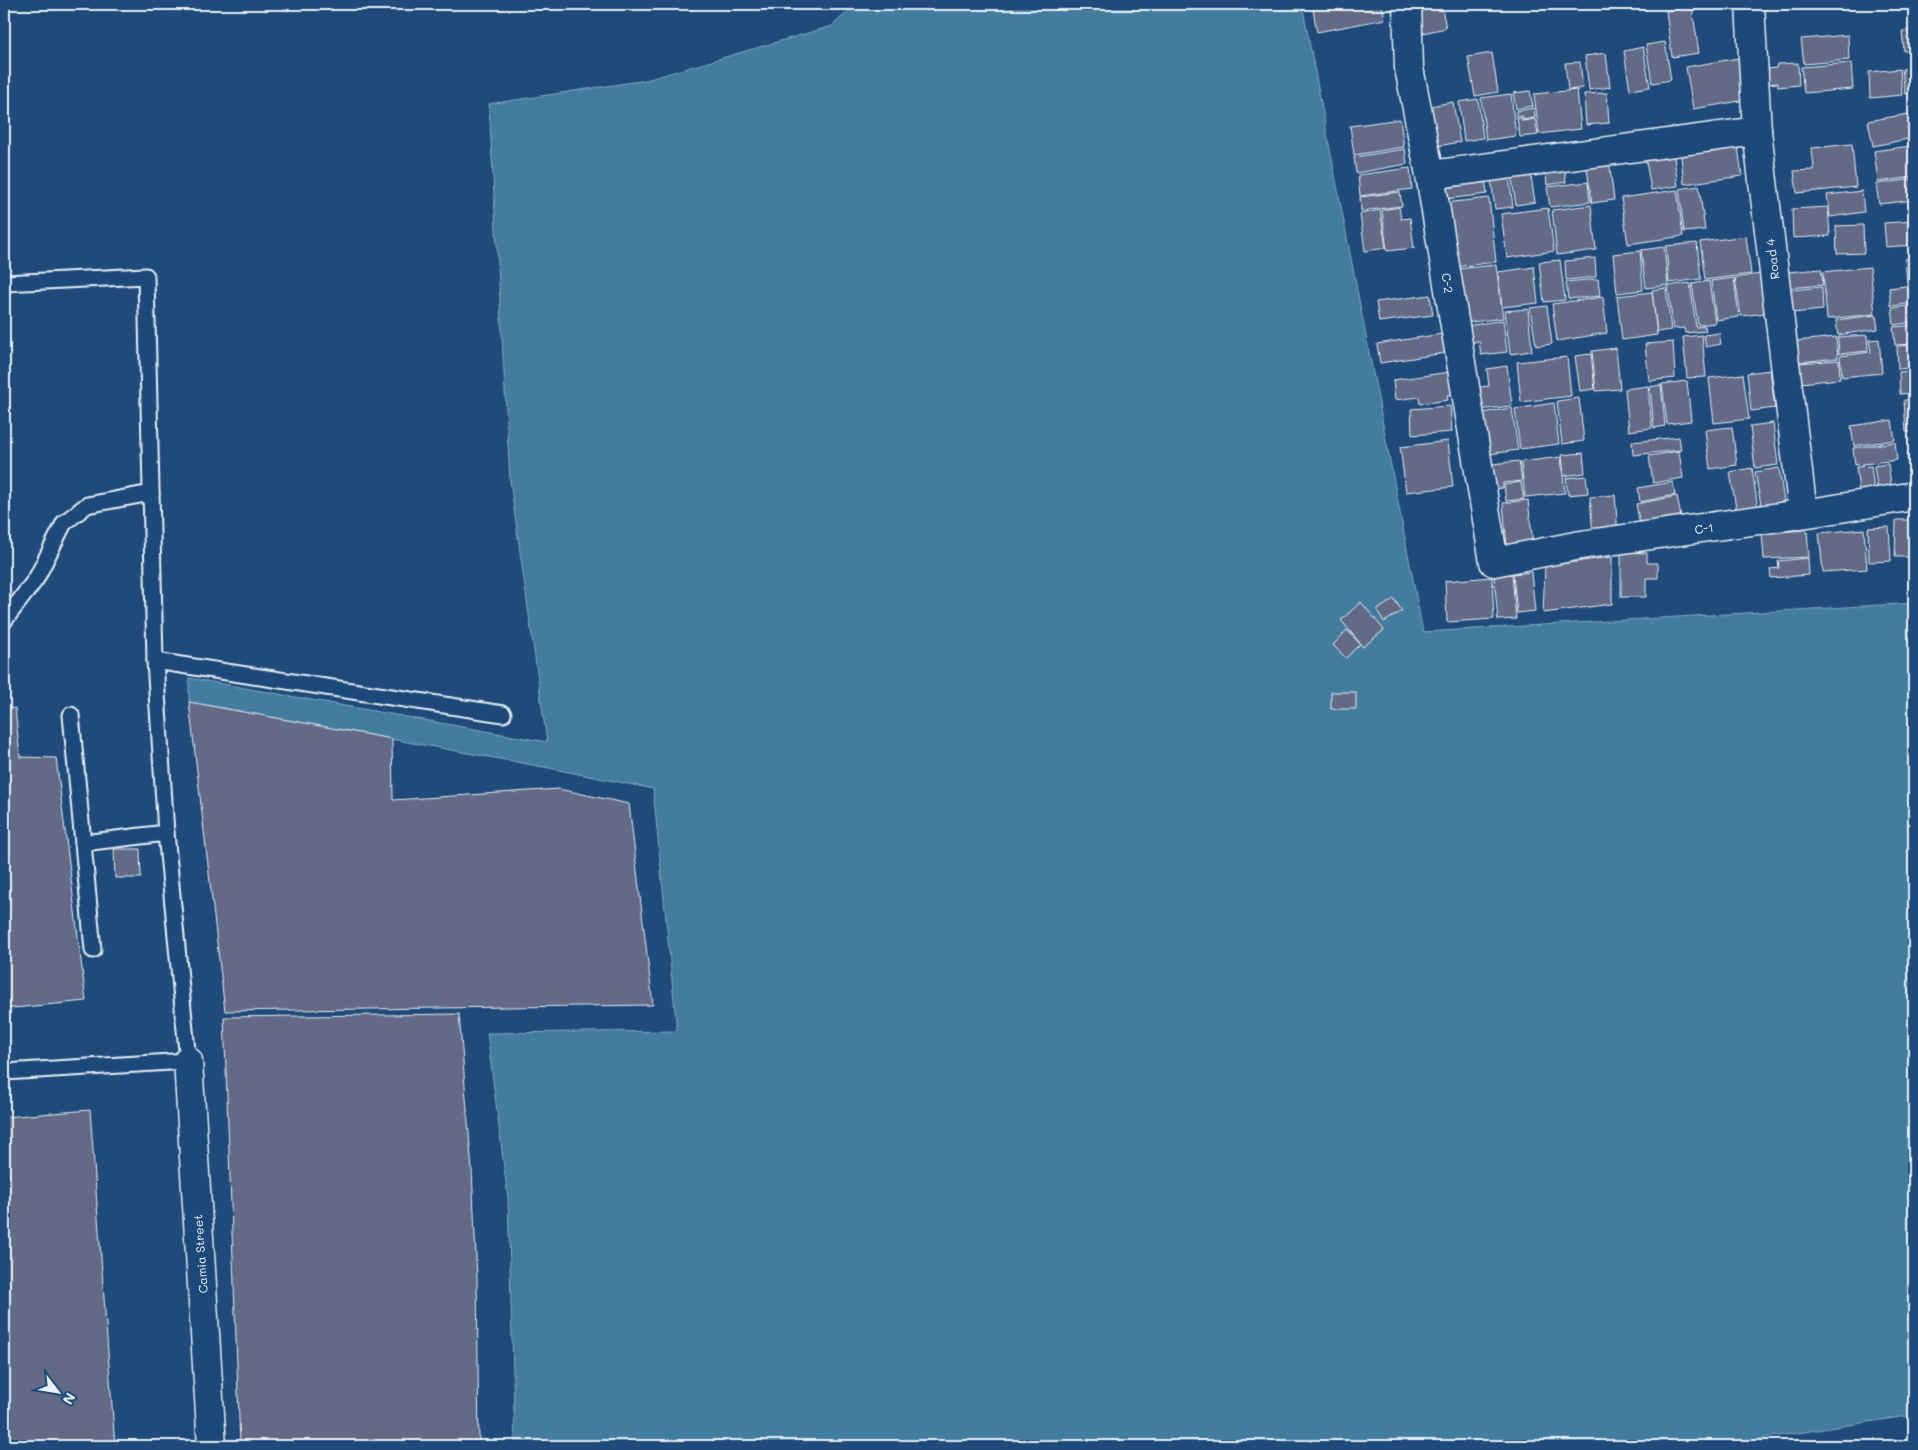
<svg xmlns="http://www.w3.org/2000/svg" width="1918" height="1450" font-family="Mali,sans-serif">
<style>
.water{fill:#437b9e;stroke:#85aac2}
.building{fill:#626a86;stroke:#e8f1f8}
.lines{fill:none;stroke-linecap:round;stroke-linejoin:round}
.service-casing{stroke:#e8f1f8;stroke-width:19}
.minor-casing{stroke:#e8f1f8;stroke-width:31}
.service{stroke:#1f4a7a;stroke-width:15}
.minor{stroke:#1f4a7a;stroke-width:28}
.labels{text-anchor:middle;dominant-baseline:central;stroke-width:4;stroke-linejoin:round;paint-order:stroke}
.street-label{font-size:12px;fill:#e8f1f8;stroke:#1f4a7a}
</style>
<rect width="100%" height="100%" fill="#1f4a7a"/>
<filter id="ink" filterUnits="userSpaceOnUse"><feTurbulence type="fractalNoise" baseFrequency=".02" numOctaves="2"/><feDisplacementMap in="SourceGraphic" scale="10" xChannelSelector="R" yChannelSelector="G"/><feConvolveMatrix kernelMatrix="1 2 1 2 8 2 1 2 1" color-interpolation-filters="sRGB"/></filter>
<g filter="url(#ink)">
<path class="water" d="M856,4H1302L1423,632L1914,603V1415L1726,1444L1725,1446H515L508,1198L487,1033L677,1031L653,789L549,768L189,702V678L547,742L510,481L489,104L646,80L832,26Z"/>
<g class="building">
<path d="M1312,4H1333V5L1382,4L1385,19L1317,32Z"/>
<path d="M1416,4H1441L1446,28L1423,33Z"/>
<path d="M1692,7L1699,53L1672,57L1666,11Z"/>
<path d="M1914,30V50L1904,51L1902,31Z"/>
<path d="M1848,35L1849,60L1804,64L1801,39Z"/>
<path d="M1665,42L1671,80L1652,83L1646,45Z"/>
<path d="M1643,47L1650,87L1630,90L1624,51Z"/>
<path d="M1492,53L1498,92L1475,96L1468,57Z"/>
<path d="M1606,53L1610,87L1589,90L1585,56Z"/>
<path d="M1739,58L1746,100L1693,109L1686,67Z"/>
<path d="M1580,62L1583,88L1568,90L1565,63Z"/>
<path d="M1798,63L1799,85L1778,87V83L1767,84V69L1776,68L1777,64Z"/>
<path d="M1851,63L1853,89L1804,93L1801,67Z"/>
<path d="M1914,68V93L1905,94L1902,69Z"/>
<path d="M1900,69L1902,95L1870,98L1869,72Z"/>
<path d="M1577,90L1581,129L1539,134L1534,94Z"/>
<path d="M1530,91L1533,106L1516,109L1513,93Z"/>
<path d="M1607,93L1609,123L1586,125L1584,94Z"/>
<path d="M1511,94L1516,136L1486,140L1481,98Z"/>
<path d="M1478,99L1483,138L1464,141L1459,102Z"/>
<path d="M1453,102L1460,142L1432,147L1425,107Z"/>
<path d="M1534,108L1535,118L1523,120V116L1516,117V111Z"/>
<path d="M1908,114L1913,138L1873,146L1868,121Z"/>
<path d="M1517,118H1522V121L1535,119L1538,135L1520,137Z"/>
<path d="M1400,119L1404,147L1354,155L1350,126Z"/>
<path d="M1737,140L1742,176L1684,184L1680,147Z"/>
<path d="M1852,144L1856,187L1797,193L1794,171L1814,170L1812,148Z"/>
<path d="M1910,146L1914,177L1878,182L1874,151Z"/>
<path d="M1405,149L1407,164L1356,173L1354,157Z"/>
<path d="M1673,151L1678,186L1651,190L1645,156Z"/>
<path d="M1609,160L1614,200L1592,203L1586,162Z"/>
<path d="M1564,163L1566,182L1547,185L1545,165Z"/>
<path d="M1529,164L1535,202L1516,205L1510,167Z"/>
<path d="M1410,168L1412,189L1360,196L1358,175Z"/>
<path d="M1508,169L1513,207L1495,209L1490,171Z"/>
<path d="M1484,171L1487,194L1446,199L1444,176Z"/>
<path d="M1914,179V200L1879,204L1876,184Z"/>
<path d="M1588,182L1590,202L1550,207L1547,187Z"/>
<path d="M1699,186L1705,230L1684,232L1679,189Z"/>
<path d="M1677,190L1683,236L1628,244L1621,198Z"/>
<path d="M1862,191L1864,212L1830,217L1827,195Z"/>
<path d="M1400,192L1402,206L1361,211L1360,197Z"/>
<path d="M1489,198L1496,262L1455,267L1445,203Z"/>
<path d="M1591,205L1596,250L1557,255L1552,210Z"/>
<path d="M1399,207L1401,219L1410,218L1414,248L1387,251L1382,210Z"/>
<path d="M1828,207L1830,236L1793,238L1792,209Z"/>
<path d="M1548,208L1554,251L1507,258L1501,214Z"/>
<path d="M1380,210L1386,248L1365,251L1360,214Z"/>
<path d="M1914,221V245L1886,247L1884,223Z"/>
<path d="M1863,225L1864,253L1837,254L1836,226Z"/>
<path d="M1746,236L1751,274L1705,280L1700,242Z"/>
<path d="M1697,243L1701,279L1669,283L1666,246Z"/>
<path d="M1664,247L1668,285L1646,288L1641,250Z"/>
<path d="M1640,251L1643,290L1617,293L1613,254Z"/>
<path d="M1595,258L1596,277L1566,280L1565,261Z"/>
<path d="M1914,258V282L1907,283L1905,259Z"/>
<path d="M1560,260L1565,300L1544,302L1539,262Z"/>
<path d="M1496,265L1503,318L1464,323L1457,269Z"/>
<path d="M1534,267L1538,303L1502,307L1498,272Z"/>
<path d="M1870,267L1875,314L1827,319L1823,272Z"/>
<path d="M1821,269L1823,285L1789,288L1788,272Z"/>
<path d="M1760,274L1766,313L1741,316L1735,278Z"/>
<path d="M1734,278L1739,317L1716,320L1711,281Z"/>
<path d="M1598,279L1600,296L1568,299L1566,282Z"/>
<path d="M1709,281L1715,323L1698,325L1692,284Z"/>
<path d="M1690,283L1696,327L1705,326L1706,331L1685,333L1684,328L1673,329L1668,286Z"/>
<path d="M1914,285V303L1891,306L1889,288Z"/>
<path d="M1822,287L1823,310L1791,313L1790,290Z"/>
<path d="M1666,288L1671,330L1657,332L1652,290Z"/>
<path d="M1652,292L1657,335L1622,340L1617,296Z"/>
<path d="M1430,295L1433,315L1379,322L1376,302Z"/>
<path d="M1603,297L1607,333L1557,341L1552,304Z"/>
<path d="M1914,305V322L1894,325L1892,308Z"/>
<path d="M1547,306L1552,344L1536,346L1530,308Z"/>
<path d="M1528,309L1532,351L1510,354L1505,311Z"/>
<path d="M1876,315L1878,329L1838,335L1836,320Z"/>
<path d="M1503,320L1507,352L1481,355L1479,341L1469,343L1467,326Z"/>
<path d="M1914,325V344L1895,345L1893,327Z"/>
<path d="M1719,333L1721,344L1706,347L1704,335Z"/>
<path d="M1442,334L1445,353L1380,363L1377,344Z"/>
<path d="M1702,335L1706,377L1687,378L1683,337Z"/>
<path d="M1867,335L1868,351L1839,354L1838,337Z"/>
<path d="M1836,337L1838,358L1799,362L1797,341Z"/>
<path d="M1879,339L1882,373L1842,377L1840,356L1871,352L1869,340Z"/>
<path d="M1673,342L1675,378L1649,381L1645,344Z"/>
<path d="M1914,345V368L1898,369L1897,346Z"/>
<path d="M1616,348L1620,389L1596,391L1592,351Z"/>
<path d="M1591,354L1595,389L1580,391L1575,356Z"/>
<path d="M1567,357L1571,396L1521,402L1517,362Z"/>
<path d="M1839,360L1840,379L1800,383L1798,363Z"/>
<path d="M1507,366L1512,406L1478,410L1475,388L1489,386L1487,369Z"/>
<path d="M1770,370L1775,408L1751,411L1747,373Z"/>
<path d="M1913,371L1914,393L1900,394L1899,372Z"/>
<path d="M1450,372L1454,394L1447,395L1448,400L1420,404L1419,397L1395,400L1393,380Z"/>
<path d="M1743,374L1749,419L1714,423L1709,378Z"/>
<path d="M1687,381L1691,421L1667,424L1662,384Z"/>
<path d="M1661,385L1665,426L1654,428L1650,387Z"/>
<path d="M1648,386L1652,428L1629,431L1625,389Z"/>
<path d="M1579,398L1584,441L1562,444L1557,401Z"/>
<path d="M1904,400H1914V432H1906Z"/>
<path d="M1554,403L1559,444L1520,449L1515,409Z"/>
<path d="M1450,406L1452,432L1412,435L1411,409Z"/>
<path d="M1512,408L1518,450L1489,454L1482,413Z"/>
<path d="M1892,420L1895,440L1854,446L1851,426Z"/>
<path d="M1773,423L1778,465L1755,468L1750,426Z"/>
<path d="M1732,427L1737,465L1710,469L1705,430Z"/>
<path d="M1679,437L1681,450L1633,455L1632,442Z"/>
<path d="M1448,441L1453,487L1406,492L1400,447Z"/>
<path d="M1895,442L1897,460L1855,465L1853,448Z"/>
<path d="M1679,451L1683,478L1653,483L1649,456Z"/>
<path d="M1583,453L1585,473L1564,476L1562,455Z"/>
<path d="M1914,453V483L1910,484L1907,454Z"/>
<path d="M1561,457L1565,493L1525,497L1521,462Z"/>
<path d="M1519,461L1522,481L1503,483V488L1495,489L1492,464Z"/>
<path d="M1888,464L1892,491L1878,493L1874,466Z"/>
<path d="M1871,466L1874,490L1859,491L1856,467Z"/>
<path d="M1752,468L1758,510L1737,514L1730,472Z"/>
<path d="M1779,468L1784,502L1761,505L1755,472Z"/>
<path d="M1586,476L1588,493L1568,495L1566,478Z"/>
<path d="M1521,482L1524,499L1506,501L1504,485Z"/>
<path d="M1673,482L1675,495L1640,502L1638,488Z"/>
<path d="M1615,495L1618,535L1593,537L1590,497Z"/>
<path d="M1677,496L1682,522L1641,530L1636,504Z"/>
<path d="M1528,500L1533,544L1507,546L1503,503Z"/>
<path d="M1896,520H1914V557H1895Z"/>
<path d="M1889,527L1891,561L1869,562L1868,528Z"/>
<path d="M1864,529L1867,569L1823,572L1819,533Z"/>
<path d="M1807,530L1809,557L1764,559L1762,533Z"/>
<path d="M1621,552L1647,553V563H1658V578H1646V597H1621Z"/>
<path d="M1612,557V604L1543,613L1545,566Z"/>
<path d="M1808,558L1809,575L1771,578L1770,569L1779,568L1778,561Z"/>
<path d="M1531,572L1535,611L1517,613L1513,574Z"/>
<path d="M1512,574L1516,619L1498,620L1494,576Z"/>
<path d="M1492,577L1494,619L1447,622L1445,581Z"/>
<path d="M1394,599L1402,611L1384,622L1377,610Z"/>
<path d="M1361,602L1384,630L1363,647L1341,620Z"/>
<path d="M1347,630L1360,644L1346,658L1333,645Z"/>
<rect x="1331" y="692" width="25" height="17"/>
<path d="M189,702L392,739L393,800L559,789L629,804L653,1005L225,1011Z"/>
<path d="M15,708L20,757L56,758L86,1001L4,1009V710Z"/>
<path d="M114,849H140L141,878H115Z"/>
<path d="M459,1014L472,1170L477,1279L479,1446H240L224,1017Z"/>
<path d="M90,1110L115,1446H4V1117Z"/>
</g>
<g class="lines">
<defs>
<g id="service">
<path d="M4,283L146,276L155,661L166,833L188,1061L4,1072"/>
<path d="M4,621L36,579L64,523L87,505L151,493"/>
<path d="M155,661L503,714"/>
<path d="M71,715L83,843L166,833"/>
<path d="M83,843L93,950"/>
</g>
<g id="minor">
<path d="M1407,4L1409,68L1430,175L1494,562L1581,545L1822,511L1914,496"/>
<path d="M1750,4L1757,131L1803,513"/>
<path d="M1430,175L1757,131"/>
<path d="M188,1061L212,1446"/>
</g>
</defs>
<use href="#service" class="service-casing"/>
<use href="#minor" class="minor-casing"/>
<use href="#service" class="service"/>
<use href="#minor" class="minor"/>
</g>
</g>
<g class="labels">
<g class="street-label">
<text transform="translate(1772 259) rotate(-97)">Road 4</text>
<text transform="translate(1448 283) rotate(81)">C-2</text>
<text transform="translate(1704 528) rotate(-8)">C-1</text>
<text transform="translate(200 1254) rotate(-94)">Camia Street</text>
</g>
</g>
<rect width="1918" height="1450" fill="none" stroke="#1f4a7a" stroke-width="20"/>
<rect x="10" y="10" width="1898" height="1430" fill="none" stroke="#e8f1f8" stroke-width="2" filter="url(#ink)"/>
<g transform="translate(58 1392) rotate(121)" stroke="#1f4a7a" stroke-width="4" paint-order="stroke">
<path d="M0-4L9 19L0 12L-9 19Z" fill="#e8f1f8"/>
<text y="-8" font-size="14" font-weight="bold" text-anchor="middle" fill="#e8f1f8">N</text>
</g>
</svg>
